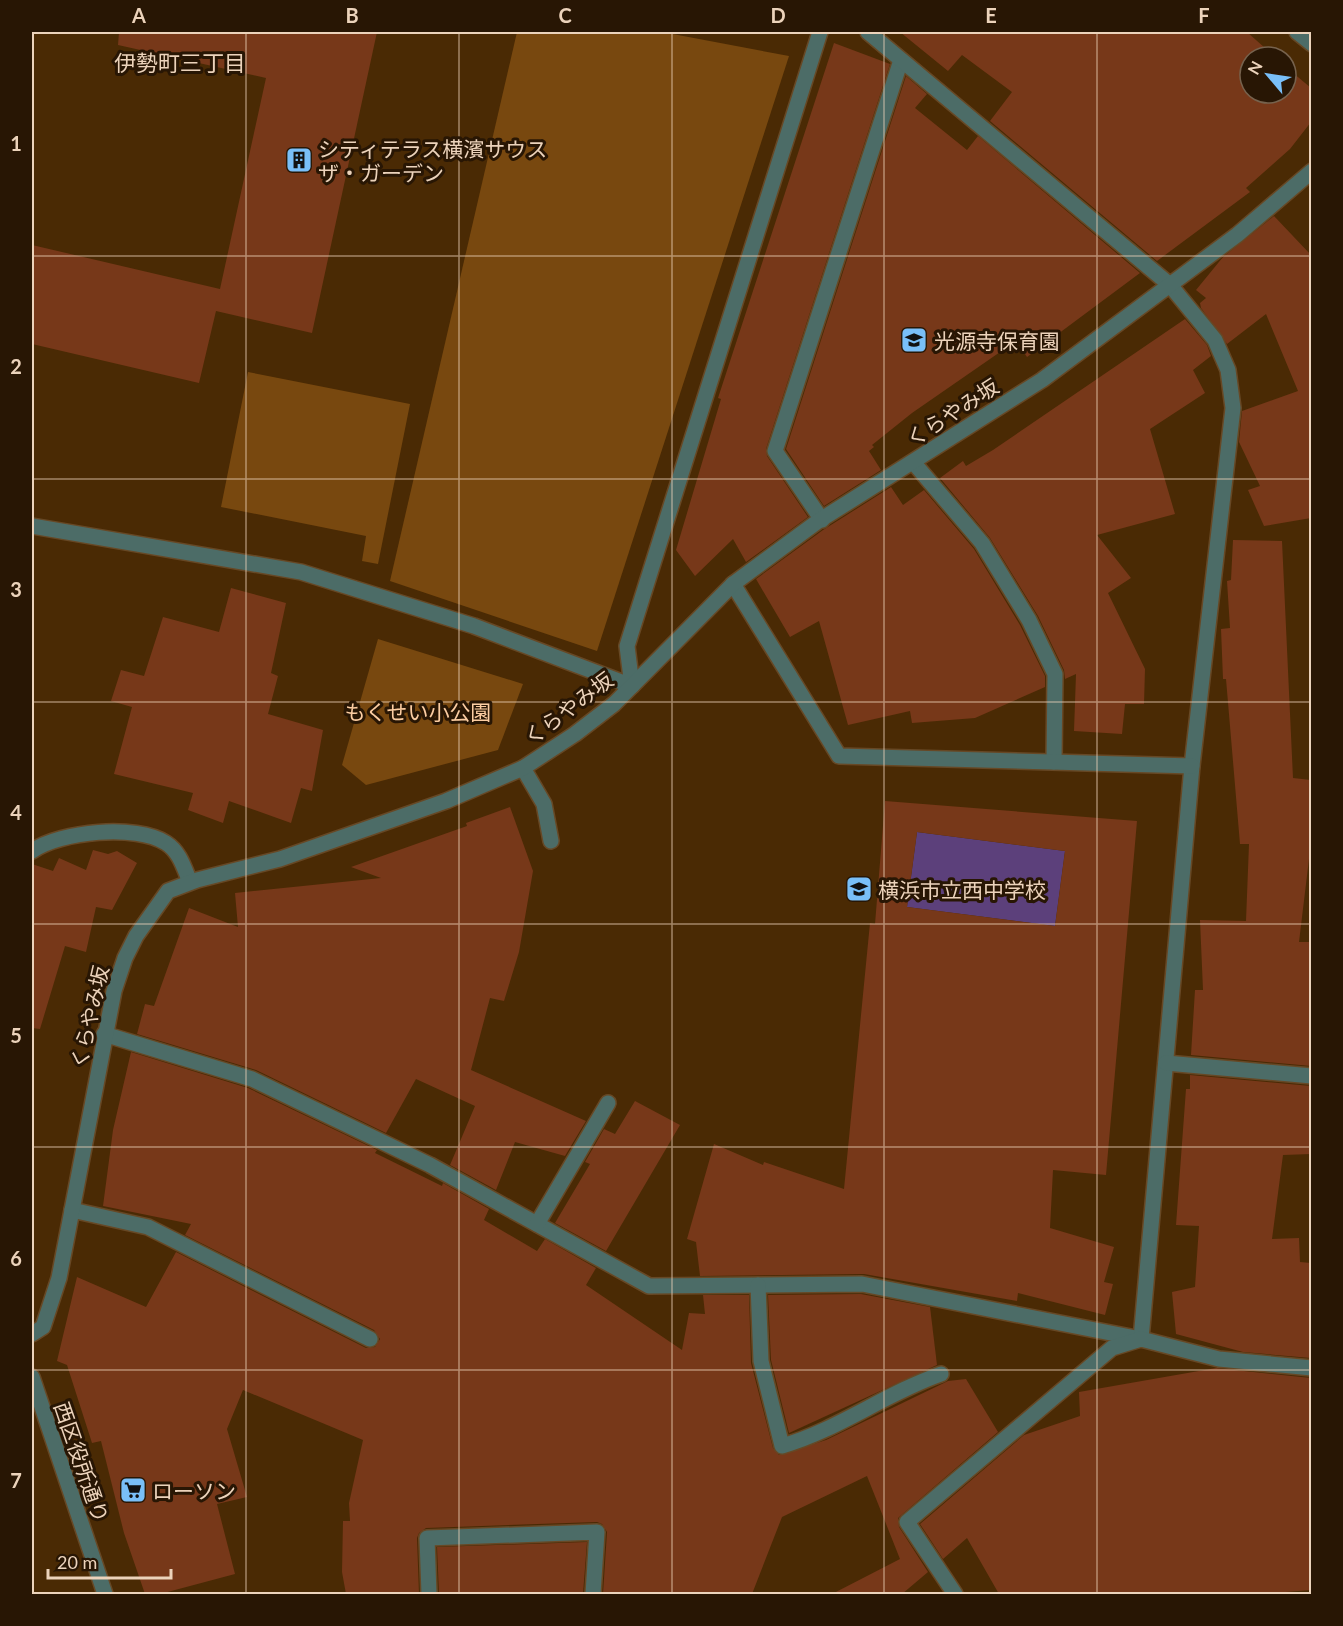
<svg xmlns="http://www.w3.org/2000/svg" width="1343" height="1626" font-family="Lato,'Noto Sans JP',sans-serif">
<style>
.green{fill:#78480f}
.water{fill:#5c407b}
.building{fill:#773819;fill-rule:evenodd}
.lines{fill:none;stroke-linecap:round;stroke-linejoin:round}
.service-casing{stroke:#674825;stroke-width:18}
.pedestrian-casing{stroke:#674825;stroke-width:18}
.minor-casing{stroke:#674825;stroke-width:18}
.service{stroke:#4c6c67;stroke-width:15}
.pedestrian{stroke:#4c6c67;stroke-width:15}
.minor{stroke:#4c6c67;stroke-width:15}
.grid{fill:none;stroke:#ecd3bb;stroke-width:1.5;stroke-opacity:0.55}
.labels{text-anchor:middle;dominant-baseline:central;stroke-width:6;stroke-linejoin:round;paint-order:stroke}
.poi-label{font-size:21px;fill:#ecd3bb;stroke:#281604;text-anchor:start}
.street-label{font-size:21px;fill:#ecd3bb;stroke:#281604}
.park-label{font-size:21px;fill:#fccda2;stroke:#281604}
.neighbourhood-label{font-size:22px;fill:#ecd3bb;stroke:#281604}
.neatline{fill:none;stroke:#ecd3bb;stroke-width:2}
.grid-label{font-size:20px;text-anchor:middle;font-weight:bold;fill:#ecd3bb}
</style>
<rect width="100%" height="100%" fill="#4a2a04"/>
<g class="green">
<path d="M517,32H662L789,56L597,651L390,581Z"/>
<path d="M248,372L410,404L378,564L362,561L366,536L221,507Z"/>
<path d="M378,639L523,684L498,750L366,785L342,765Z"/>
</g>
<path class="water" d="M917,832L1065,851L1055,926L907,907Z"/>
<g class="building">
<path d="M119,32H377L312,333L216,311L199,383L32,344V245L220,289L266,78L118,45Z"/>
<path d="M900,32H1247L1275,57H1250V93H1286V67L1311,88V122L1290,149L1246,188L1250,192L1157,261L990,121L1012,92L962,55L948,71Z"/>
<path d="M834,43L890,64L766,449L767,456L808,517L746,562L733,539L695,576L676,550L721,399L718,398Z"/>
<path d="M906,76L927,94L915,108L967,150L978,136L1140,273L1027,357L1016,341L912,413L872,445L874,447L869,451L881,470L824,506L786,449Z"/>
<path d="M1274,216L1311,255V518L1264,526L1248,490L1260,486L1239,442L1242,411L1298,391L1266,314L1227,344L1201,308L1200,303L1206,298L1196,290L1223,257Z"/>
<path d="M1185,319L1207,345L1211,356L1193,370L1205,393L1150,429L1175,514L1097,535L1131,578L1108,593L1145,669L1144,704H1125L1122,734L1074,731L1076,674L1065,679L1064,670L1038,616L990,538L940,478L963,461L966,466L993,450Z"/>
<path d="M891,487L903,505L924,490L974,549L1020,625L1045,676V687L975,718L912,723L910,711L848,725L819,621L790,637L756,579L823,530Z"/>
<path d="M1233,540L1282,541L1293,778L1311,780V860L1309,859L1299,942H1311V1066L1191,1055L1195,990H1203L1200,920L1246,921L1249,844H1240L1226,679H1223L1221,629L1230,628L1227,581L1231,580Z"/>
<path d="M231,588L286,603L271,673L278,676L268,714L323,730L312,791L301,788L291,823L229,801L223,823L188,810L193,793L114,774L132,707L111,701L121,670L144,676L163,617L219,632Z"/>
<path d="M885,801L1137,821L1106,1175L1053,1170L1050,1228L1114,1247L1104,1282L1113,1284L1105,1315L1018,1293L1017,1301L864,1274L700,1276L696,1242L687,1239L714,1144L763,1165L764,1162L844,1189L870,923L875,924ZM917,832L1065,851L1055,926L907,907Z"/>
<path d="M510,807L533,871L519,952L504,1001L490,998L471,1070L586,1121L565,1156L515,1142L496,1190L450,1165L475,1106L416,1079L386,1133L256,1070L137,1034L145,1004L154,1006L189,908L238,927L235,893L381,878L351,867L467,826L466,823Z"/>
<path d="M93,850L108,854L117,851L137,863L112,910L96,907L86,952L65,946L40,1029L32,1028V864L53,871L59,858L86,870Z"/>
<path d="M131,1052L248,1088L377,1150L375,1153L442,1186L443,1183L489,1209L484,1220L537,1251L545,1239L596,1268L586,1285L682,1350L689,1313L705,1314L703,1295H749L751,1363L773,1448L779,1455L826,1440L948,1381L966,1379L998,1432L898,1518L899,1527L928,1572L902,1594H832L900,1559L867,1476L782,1517L752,1594H603L607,1532L602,1524L597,1522L426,1528L419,1533L417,1538L419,1594H346L342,1572L343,1521H350L349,1503L363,1440L243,1390L227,1429L247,1497L217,1504L235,1574L160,1594H145L124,1533L101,1441L92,1443L67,1365L57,1361L77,1277L146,1307L176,1252L366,1348L375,1347L380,1339L374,1330L185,1235L191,1224L103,1206L113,1130Z"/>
<path d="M1190,1075L1311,1086V1154L1283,1155L1272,1239L1299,1238L1300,1262L1311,1263V1358L1243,1352L1176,1334L1172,1292L1195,1287L1199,1226L1176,1225L1186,1089H1190Z"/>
<path d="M635,1101L680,1125L606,1251L555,1223L590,1164L585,1162L604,1129L615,1134Z"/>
<path d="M861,1294L930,1307L937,1365L789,1433L771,1360L768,1295Z"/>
<path d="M1216,1368L1311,1378V1590L1261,1594H999L967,1538L943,1559L920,1524L1024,1435L1080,1416L1079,1392Z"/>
<path d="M587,1542L583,1594H439L437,1547Z"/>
</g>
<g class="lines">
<defs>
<g id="service">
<path d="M913,462L982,543L1029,620L1055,674L1054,762"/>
<path d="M822,520L775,451L901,60"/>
<path d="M523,768L544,804L551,841"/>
<path d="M104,1034L252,1079L430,1165L649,1286L862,1284L1141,1339"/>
<path d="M72,1210L148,1227L370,1339"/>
<path d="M537,1224L608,1103"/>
<path d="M758,1285L761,1361L782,1446C838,1430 886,1393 941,1374"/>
<path d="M429,1594L427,1538L597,1532L593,1594"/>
</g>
<path id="pedestrian" d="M32,851C61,831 136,824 166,843C180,852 184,868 190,882"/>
<g id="minor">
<path d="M868,32L1170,285L1215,340L1228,370L1233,408L1192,766L1141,1339"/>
<path d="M1297,32L1312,44"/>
<path d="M32,526L301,572L474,626L632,686L627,646L820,32"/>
<path d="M733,584L839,756L1192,766"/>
<path d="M1166,1063L1312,1076"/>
<path d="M32,1334L43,1327L59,1278L114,991L125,958L136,936L168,891L197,880L280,859L446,801L523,768L575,734L614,704L733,584L817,522L1042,380L1237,235L1312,171"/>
<path d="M32,1377L105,1594"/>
<path d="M955,1594L907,1522L1112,1348L1141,1339L1219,1359L1312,1368"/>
</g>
</defs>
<use href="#service" class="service-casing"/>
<use href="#pedestrian" class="pedestrian-casing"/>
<use href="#minor" class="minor-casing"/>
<use href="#service" class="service"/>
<use href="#pedestrian" class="pedestrian"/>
<use href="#minor" class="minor"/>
</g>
<path class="grid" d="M246,32V1594M459,32V1594M672,32V1594M884,32V1594M1097,32V1594M32,256H1312M32,479H1312M32,702H1312M32,924H1312M32,1147H1312M32,1370H1312"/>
<defs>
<symbol id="building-square" viewBox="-11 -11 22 22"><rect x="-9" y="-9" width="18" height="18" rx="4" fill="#79bff8" stroke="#281604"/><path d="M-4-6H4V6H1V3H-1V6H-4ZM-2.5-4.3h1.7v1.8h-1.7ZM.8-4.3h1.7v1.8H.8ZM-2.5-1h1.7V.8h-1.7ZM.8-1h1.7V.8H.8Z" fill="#111"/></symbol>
<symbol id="school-square" viewBox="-11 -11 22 22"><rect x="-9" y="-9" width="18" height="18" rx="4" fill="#79bff8" stroke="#281604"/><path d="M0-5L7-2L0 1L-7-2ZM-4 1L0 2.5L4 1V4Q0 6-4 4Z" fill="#111"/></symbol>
<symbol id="supermarket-square" viewBox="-11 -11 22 22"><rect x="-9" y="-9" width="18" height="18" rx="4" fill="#79bff8" stroke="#281604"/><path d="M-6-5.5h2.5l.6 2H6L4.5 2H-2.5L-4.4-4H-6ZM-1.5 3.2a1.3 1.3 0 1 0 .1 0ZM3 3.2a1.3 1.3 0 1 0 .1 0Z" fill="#111"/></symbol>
</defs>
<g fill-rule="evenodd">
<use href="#building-square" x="284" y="145" width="30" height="30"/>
<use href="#school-square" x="899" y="325" width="30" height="30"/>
<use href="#school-square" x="844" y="874" width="30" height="30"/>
<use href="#supermarket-square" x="118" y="1475" width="30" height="30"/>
</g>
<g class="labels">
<g class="poi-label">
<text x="318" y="148">シティテラス横濱サウス<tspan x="318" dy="24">ザ・ガーデン</tspan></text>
<text x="934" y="340">光源寺保育園</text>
<text x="878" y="889">横浜市立西中学校</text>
<text x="152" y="1490">ローソン</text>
</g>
<g class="street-label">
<text transform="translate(952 412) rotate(-33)">くらやみ坂</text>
<text transform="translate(568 708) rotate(-37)">くらやみ坂</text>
<text transform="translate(89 1017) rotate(-77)">くらやみ坂</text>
<text transform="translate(82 1462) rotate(71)">西区役所通り</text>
</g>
<g class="park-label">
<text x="418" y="711">もくせい小公園</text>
</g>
<g class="neighbourhood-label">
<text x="180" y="62">伊勢町三丁目</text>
</g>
</g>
<rect width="1343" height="1626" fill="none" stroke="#281604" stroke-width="66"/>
<g transform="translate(1268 75) rotate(299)"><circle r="28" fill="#281604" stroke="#76624d" stroke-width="1.5"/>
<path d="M0-4.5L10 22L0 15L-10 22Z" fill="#79bff8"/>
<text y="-9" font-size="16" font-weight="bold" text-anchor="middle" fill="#ecd3bb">N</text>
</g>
<path d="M48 1569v9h123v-9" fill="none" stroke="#ecd3bb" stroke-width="3"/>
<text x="57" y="1569" font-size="18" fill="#ecd3bb" stroke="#281604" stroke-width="4.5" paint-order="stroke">20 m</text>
<rect x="33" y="33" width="1277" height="1560" class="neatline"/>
<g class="grid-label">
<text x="139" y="23">A</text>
<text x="352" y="23">B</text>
<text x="565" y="23">C</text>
<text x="778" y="23">D</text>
<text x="991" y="23">E</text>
<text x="1204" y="23">F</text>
<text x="16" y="151">1</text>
<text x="16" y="374">2</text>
<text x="16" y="597">3</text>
<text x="16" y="820">4</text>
<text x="16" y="1043">5</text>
<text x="16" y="1266">6</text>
<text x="16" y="1488">7</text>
</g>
</svg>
